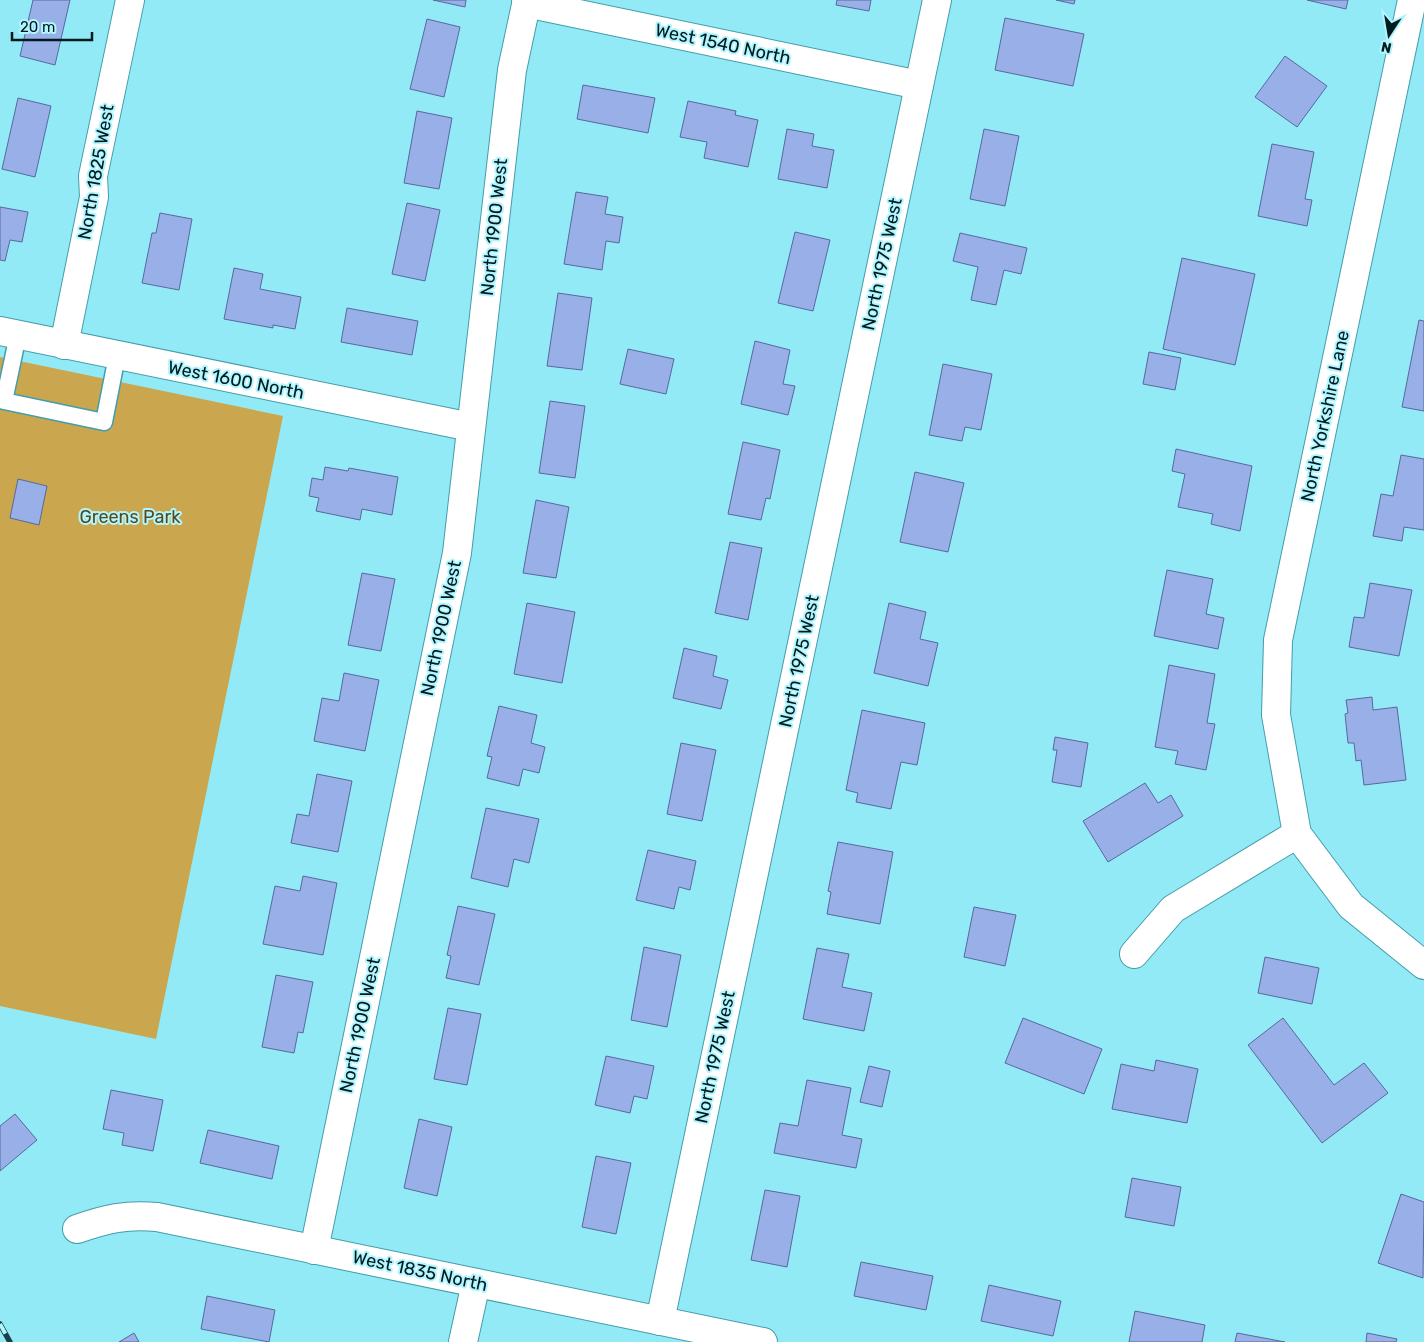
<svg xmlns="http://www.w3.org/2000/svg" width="1424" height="1342" font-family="Rubik,sans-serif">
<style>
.green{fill:#caa74f}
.building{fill:#99afe8;stroke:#56699d}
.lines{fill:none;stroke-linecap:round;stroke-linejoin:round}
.lane-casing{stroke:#449daa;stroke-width:19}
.street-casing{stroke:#449daa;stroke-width:30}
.lane{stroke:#fff;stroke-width:16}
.street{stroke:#fff;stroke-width:28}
.rail-casing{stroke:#1a3f45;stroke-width:5.5}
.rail{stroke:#b1f5ff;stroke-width:4;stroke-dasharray:11;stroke-linecap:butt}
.labels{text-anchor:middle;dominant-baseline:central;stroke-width:4;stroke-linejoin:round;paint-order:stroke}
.street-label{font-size:18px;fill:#001a1e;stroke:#b1f5ff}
.park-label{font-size:18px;fill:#5a4817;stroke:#b1f5ff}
</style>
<rect width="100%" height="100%" fill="#93eaf7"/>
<path class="green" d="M0,357L283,416L156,1039L0,1006Z"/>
<g class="building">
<path d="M33,0H70L55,65L20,56Z"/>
<path d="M433,0H466L465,7Z"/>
<path d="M837,0H871L869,11L836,5Z"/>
<path d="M1056,0H1075L1074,4Z"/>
<path d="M1307,0H1348L1346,9Z"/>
<path d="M1005,18L1084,34L1073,86L995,70Z"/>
<path d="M427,19L460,27L444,97L410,89Z"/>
<path d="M1285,56L1327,86L1297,127L1255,97Z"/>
<path d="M583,85L655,98L648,133L577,119Z"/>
<path d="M18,98L51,106L35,177L2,169Z"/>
<path d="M688,101L736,111L735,115L758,120L748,167L704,158L707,142L680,137Z"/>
<path d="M417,111L452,118L439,189L404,183Z"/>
<path d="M787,129L814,134L812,146L834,150L827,188L778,179Z"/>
<path d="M984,129L1019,136L1005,206L970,199Z"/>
<path d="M1272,144L1314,152L1305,199L1312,200L1307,226L1258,216Z"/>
<path d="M576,192L608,197L605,214L623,217L619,243L606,241L602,270L564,264Z"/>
<path d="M407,203L440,210L425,281L392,274Z"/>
<path d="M0,207L28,212L22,242L10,240L5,261L0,260Z"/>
<path d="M160,213L192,219L179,290L142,283L152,233H156Z"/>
<path d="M795,232L830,240L813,311L778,303Z"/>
<path d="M960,233L1027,248L1021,274L1004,270L996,305L971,300L978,267L953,261Z"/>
<path d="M1182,258L1255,274L1235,365L1163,349Z"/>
<path d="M234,268L263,274L260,289L301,297L295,329L273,325V328L224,319Z"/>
<path d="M558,293L592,298L582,370L547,366Z"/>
<path d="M347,308L418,321L412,355L341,342Z"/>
<path d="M1419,320L1424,321V411L1402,407Z"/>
<path d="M755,341L790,350L783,384L795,386L788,415L741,404Z"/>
<path d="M628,349L674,359L666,394L620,384Z"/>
<path d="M1149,352L1181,358L1175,390L1143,384Z"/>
<path d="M943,364L992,374L981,430L965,427L962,441L929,435Z"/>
<path d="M550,401L585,406L575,478L539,473Z"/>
<path d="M743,442L780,450L770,499L766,498L761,520L728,514Z"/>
<path d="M1176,449L1252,466L1240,531L1211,524L1213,514L1178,507L1185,474L1172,471Z"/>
<path d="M1401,455L1424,459V530L1404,527L1402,541L1373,536L1381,494L1393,496Z"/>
<path d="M325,467L348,471L349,468L398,477L392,515L362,509L360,520L316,511L319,498L309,496L312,478L323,480Z"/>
<path d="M915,472L964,483L948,552L900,542Z"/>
<path d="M18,479L47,486L39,525L10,518Z"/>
<path d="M536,500L569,507L556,578L523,573Z"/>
<path d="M730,542L762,548L748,620L715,613Z"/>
<path d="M1167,570L1213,579L1206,614L1224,618L1218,649L1154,636Z"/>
<path d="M362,573L395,579L381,651L348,645Z"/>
<path d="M1370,583L1412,590L1399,656L1349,647L1354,617L1364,618Z"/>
<path d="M527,603L575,612L562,683L514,674Z"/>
<path d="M889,603L926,612L920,639L938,643L928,686L874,673Z"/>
<path d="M684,648L717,656L713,676L728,680L721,709L673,698Z"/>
<path d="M1169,665L1215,674L1207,723L1215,724L1206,770L1175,764L1178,751L1155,747Z"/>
<path d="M344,673L379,680L365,751L314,741L322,698L339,701Z"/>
<path d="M1372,697L1373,710L1397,707L1406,780L1364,785L1361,760L1356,761L1354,743H1348L1345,714L1348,713L1346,700Z"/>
<path d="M499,706L537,715L531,743L545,747L539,773L523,769L519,786L487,778L492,757L487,756Z"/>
<path d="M862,710L925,723L917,765L901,762L891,809L856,802L858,793L846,790Z"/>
<path d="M1055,737L1088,743L1081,787L1052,782L1057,750H1053Z"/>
<path d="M681,743L716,750L702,821L667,814Z"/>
<path d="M317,774L352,781L338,852L291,843L297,814L309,816Z"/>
<path d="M1145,783L1158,803L1171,795L1183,816L1108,862L1083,821Z"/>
<path d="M486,808L539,819L529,863L514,859L508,887L471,878Z"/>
<path d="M838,842L893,852L880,924L827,914L831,892L828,891Z"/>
<path d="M648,850L696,861L690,890L679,887L674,909L636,900Z"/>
<path d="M303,876L337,883L323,955L263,944L275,886L300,891Z"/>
<path d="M458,906L495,914L479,985L446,978L451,956L447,955Z"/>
<path d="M974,907L1016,915L1005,966L964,957Z"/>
<path d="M644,947L681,955L667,1027L631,1020Z"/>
<path d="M817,948L849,954L842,987L872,993L864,1031L803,1019Z"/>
<path d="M1265,957L1319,968L1312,1004L1258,993Z"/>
<path d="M276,975L313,982L303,1033L298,1032L294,1053L262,1047Z"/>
<path d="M448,1008L481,1014L467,1085L434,1079Z"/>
<path d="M1023,1018L1102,1049L1084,1094L1005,1063Z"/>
<path d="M1283,1018L1334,1085L1364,1063L1388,1093L1322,1143L1248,1045Z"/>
<path d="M606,1056L654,1066L647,1099L634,1096L630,1113L595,1105Z"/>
<path d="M1156,1060L1198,1069L1187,1123L1112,1109L1121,1064L1154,1071Z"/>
<path d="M869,1066L890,1071L882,1107L860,1102Z"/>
<path d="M807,1080L851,1088L842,1135L862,1139L856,1168L774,1153L780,1123L798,1126Z"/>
<path d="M111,1090L163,1100L153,1151L122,1145L124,1133L103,1129Z"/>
<path d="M15,1114L37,1140L0,1171V1126Z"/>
<path d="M419,1119L452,1127L437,1196L404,1188Z"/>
<path d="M208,1130L279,1146L272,1179L200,1163Z"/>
<path d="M596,1156L631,1163L616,1234L582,1227Z"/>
<path d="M1132,1178L1181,1187L1174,1226L1125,1217Z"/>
<path d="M765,1190L800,1196L787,1267L751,1260Z"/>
<path d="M1401,1194L1424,1202L1423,1278L1378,1263Z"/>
<path d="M861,1262L933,1276L926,1310L854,1296Z"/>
<path d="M989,1285L1061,1301L1053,1336L981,1321Z"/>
<path d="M207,1296L275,1310L269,1342L201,1329Z"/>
<path d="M1135,1311L1205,1325L1202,1342H1129Z"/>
<path d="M134,1333L139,1342H119Z"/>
<path d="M1237,1333L1285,1342H1235Z"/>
<path d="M1367,1333L1397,1339L1396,1342H1366Z"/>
</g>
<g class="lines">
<defs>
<path id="lane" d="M18,335L4,401L104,422L117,356"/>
<g id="street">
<path d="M1412,0L1278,640L1276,715L1297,834L1351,906L1424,965"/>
<path d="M526,3L919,85"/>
<path d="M0,331L471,427"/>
<path d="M64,345L94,197L93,176L130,0"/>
<path d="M1134,954L1173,909L1297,834"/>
<path d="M77,1229C106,1219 126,1214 157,1217L763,1342"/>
<path d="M314,1250L457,553L512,70L527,0"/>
<path d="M660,1321L937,0"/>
<path d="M463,1342L476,1283"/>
</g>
</defs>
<use href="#lane" class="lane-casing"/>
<use href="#street" class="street-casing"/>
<use href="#lane" class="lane"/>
<use href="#street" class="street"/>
<defs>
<path id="rail" d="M0,1324L10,1342"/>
</defs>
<use href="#rail" class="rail-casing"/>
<use href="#rail" class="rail"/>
</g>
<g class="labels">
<g class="street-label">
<text transform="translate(723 44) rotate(12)">West 1540 North</text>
<text transform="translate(96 172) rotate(-80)">North 1825 West</text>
<text transform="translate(494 227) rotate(-84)">North 1900 West</text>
<text transform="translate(882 264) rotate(-78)">North 1975 West</text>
<text transform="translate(236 380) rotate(11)">West 1600 North</text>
<text transform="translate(1325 416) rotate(-78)">North Yorkshire Lane</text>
<text transform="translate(441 628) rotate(-78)">North 1900 West</text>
<text transform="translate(799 661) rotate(-78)">North 1975 West</text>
<text transform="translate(360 1025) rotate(-78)">North 1900 West</text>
<text transform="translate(715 1057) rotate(-78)">North 1975 West</text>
<text transform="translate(420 1271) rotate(12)">West 1835 North</text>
</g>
<g class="park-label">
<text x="130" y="517">Greens Park</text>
</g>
</g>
<g transform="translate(1389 35) rotate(192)" stroke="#b1f5ff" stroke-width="4" paint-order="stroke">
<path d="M0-4L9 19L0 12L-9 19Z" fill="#001a1e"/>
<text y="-8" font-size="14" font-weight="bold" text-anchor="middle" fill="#001a1e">N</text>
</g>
<path d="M12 32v8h80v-8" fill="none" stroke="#001a1e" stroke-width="2.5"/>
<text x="20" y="32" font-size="15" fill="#001a1e" stroke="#b1f5ff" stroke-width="4" paint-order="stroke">20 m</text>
</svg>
